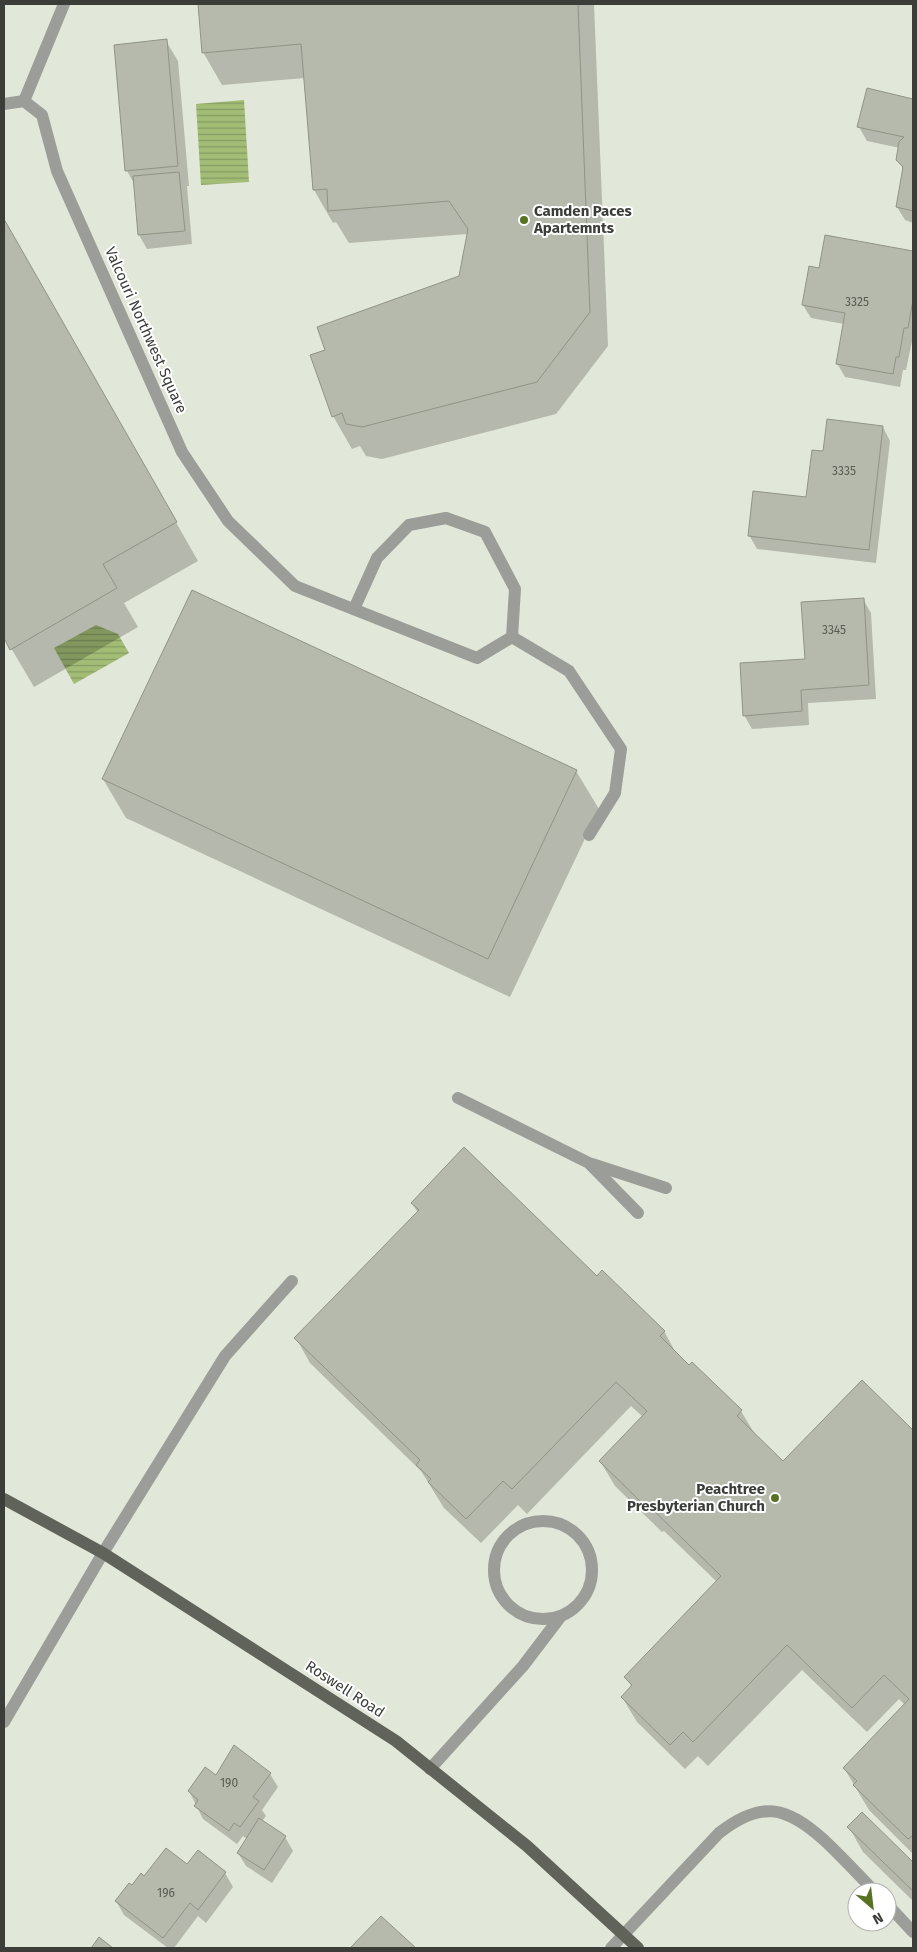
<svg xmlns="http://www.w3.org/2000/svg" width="917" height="1952" font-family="'Fira Sans',sans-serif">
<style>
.water{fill:url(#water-rules)}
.shadow{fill:#0003}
.building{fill:#b5baad;stroke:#8f9487}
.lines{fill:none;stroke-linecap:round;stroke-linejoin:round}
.service{stroke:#9b9d98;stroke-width:12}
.minor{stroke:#9b9d98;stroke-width:12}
.primary{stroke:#5f6359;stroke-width:12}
.poi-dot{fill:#587123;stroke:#fff;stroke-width:2}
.labels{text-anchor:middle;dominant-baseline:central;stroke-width:4;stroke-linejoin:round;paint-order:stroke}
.number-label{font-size:12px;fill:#5a5c55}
.poi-label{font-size:15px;font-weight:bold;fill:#3b3d38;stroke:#fff;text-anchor:start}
.street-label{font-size:15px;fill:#3b3d38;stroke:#fff}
</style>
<defs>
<pattern id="water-rules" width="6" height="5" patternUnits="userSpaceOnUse" patternTransform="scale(1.25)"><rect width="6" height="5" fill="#a3bd76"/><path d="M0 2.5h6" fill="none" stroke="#869b62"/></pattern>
</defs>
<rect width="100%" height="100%" fill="#e1e7d9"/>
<g class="water">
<path d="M244,100L249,182L201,185L196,104Z"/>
<path d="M96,625L118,634L129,653L74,684L54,648Z"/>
</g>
<g class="shadow">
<path d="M200,4H594L608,346L556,414L382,459L366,456L360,446L352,449L333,416L326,351L460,277L468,234L349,243L336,222L333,223L314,190L305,78L222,85L203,52Z"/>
<path d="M166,41L178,61L189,186H187L192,244L147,249L139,235L135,185L127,171Z"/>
<path d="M868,90L913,101V223L905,220L897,207L904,171L898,160L900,148L867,141L859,127Z"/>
<path d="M4,221L198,561L124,603L138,627L34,687L4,636Z"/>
<path d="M826,236L913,252V341H912L906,370H903L900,387L845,377L837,363L844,324L811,318L803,305L820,269Z"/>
<path d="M883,427L890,441L876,563L757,549L749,535L807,499L824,452Z"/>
<path d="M863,599L871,613L876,699L808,703L809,725L752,729L744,715L806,660Z"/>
<path d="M576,771L599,809L510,997L126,818L103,779Z"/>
<path d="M412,1203L597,1277L664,1331L677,1355L741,1411L756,1436L783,1462L862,1381L913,1432V1854L869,1810L844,1768L905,1705L899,1699L867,1732L802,1670L708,1766L698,1756L685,1769L637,1722L622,1697L632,1687L625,1677L717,1582L664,1531L662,1532L615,1486L600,1461L643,1417L631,1406L527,1514L518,1505L481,1543L444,1508L421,1471L310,1363L296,1338L418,1213Z"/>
<path d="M270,1774L278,1787L262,1810L266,1816L262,1821L285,1837L293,1851L272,1883L246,1866L238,1853L247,1839L243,1836L237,1844L203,1819L189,1791L216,1776Z"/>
<path d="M862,1814L913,1864V1901L863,1852L849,1827Z"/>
<path d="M198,1852L225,1873L233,1887L206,1923L198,1916L174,1948H168L124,1915L116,1901L145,1878L188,1866Z"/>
<path d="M381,1918L414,1948H352Z"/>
</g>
<g class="building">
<path d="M198,4H578L590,312L537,382L362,427L346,424L342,413L332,417L310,355L325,350L317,327L459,276L468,229L449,201L328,211L327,189L313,190L301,44L202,53Z"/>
<path d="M167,39L178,166L125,171L114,45Z"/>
<path d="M867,88L913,99V211L896,207L903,167L896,160L899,142L904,137L857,127Z"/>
<path d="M179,172L185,231L138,235L133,176Z"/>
<path d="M4,219L177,522L103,564L117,588L10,650L4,638Z"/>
<path d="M825,235L913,251V300L908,328H904L899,357H896L893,374L836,364L845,313L802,305L809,266L819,268Z"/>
<path d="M827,419L883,426L869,550L748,536L753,491L806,497L812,450L823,451Z"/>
<path d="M192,590L577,770L488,959L102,779Z"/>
<path d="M864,598L869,685L801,690L802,711L743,716L740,663L805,659L801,602Z"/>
<path d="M464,1147L597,1276L602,1270L665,1331L660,1336L689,1365L692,1362L742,1410L737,1416L783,1461L862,1380L913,1430V1838L912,1836L908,1839L853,1785L857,1781L843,1768L909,1699L884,1675L852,1708L787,1645L693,1742L683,1732L670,1745L621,1697L632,1685L624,1677L721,1576L649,1506L647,1508L599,1461L647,1411L616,1382L512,1489L503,1481L466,1519L428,1482L431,1479L416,1465L420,1460L294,1338L419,1210L411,1203Z"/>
<path d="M234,1745L271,1773L253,1797L259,1801L240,1827L234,1823L229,1831L194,1806L198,1800L188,1791L205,1767L216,1775Z"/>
<path d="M862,1812L913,1862V1891L847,1827Z"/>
<path d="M259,1818L286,1836L264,1870L237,1853Z"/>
<path d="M166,1848L187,1864L198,1850L226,1872L198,1910L190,1903L163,1938L115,1901L129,1883L132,1885L141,1873L144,1876Z"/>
<path d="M381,1916L416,1948H350Z"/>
<path d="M99,1937L113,1948H91Z"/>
</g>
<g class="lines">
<g class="service">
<path d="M458,1098L589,1163L638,1213"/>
<path d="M592,1164L666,1188"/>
<circle cx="543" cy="1570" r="49"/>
<path d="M103,1553L225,1356L292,1281"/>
<path d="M430,1769L523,1666L561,1616"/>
<path d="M887,1904L913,1932"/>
<path d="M611,1948L719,1833C761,1800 786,1806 824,1840C842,1857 858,1874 875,1892"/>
</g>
<g class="minor">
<path d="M64,4L24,101L42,115L57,171L182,452L228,521L295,586L477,658L512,637L569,671L621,749L615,793L589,835"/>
<path d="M4,104L24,101"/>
<path d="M354,609L377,558L409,525L446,518L485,532L515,589L512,637"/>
<path d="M4,1722L103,1553"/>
</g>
<path class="primary" d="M4,1499L103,1553L396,1741L527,1846L638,1948"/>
</g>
<g class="poi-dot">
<circle cx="524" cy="220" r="5"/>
<circle cx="775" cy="1498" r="5"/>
</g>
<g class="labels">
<g class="number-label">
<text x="857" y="302">3325</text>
<text x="844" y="471">3335</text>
<text x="834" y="630">3345</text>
<text x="229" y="1783">190</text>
<text x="166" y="1893">196</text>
</g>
<g class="poi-label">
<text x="534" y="211">Camden Paces<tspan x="534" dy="17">Apartemnts</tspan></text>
<text x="765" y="1489" text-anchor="end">Peachtree<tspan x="765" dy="17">Presbyterian Church</tspan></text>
</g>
<g class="street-label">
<text transform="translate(146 330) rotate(66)">Valcouri Northwest Square</text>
<text transform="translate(345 1689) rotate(33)">Roswell Road</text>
</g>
</g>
<rect width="917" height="1952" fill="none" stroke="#3b3d38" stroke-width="10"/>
<g transform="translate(872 1907) rotate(152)"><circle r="24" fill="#ffffff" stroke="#b1b1af"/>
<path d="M0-4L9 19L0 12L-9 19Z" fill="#587123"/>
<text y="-8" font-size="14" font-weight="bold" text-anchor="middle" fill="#3b3d38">N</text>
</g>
</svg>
